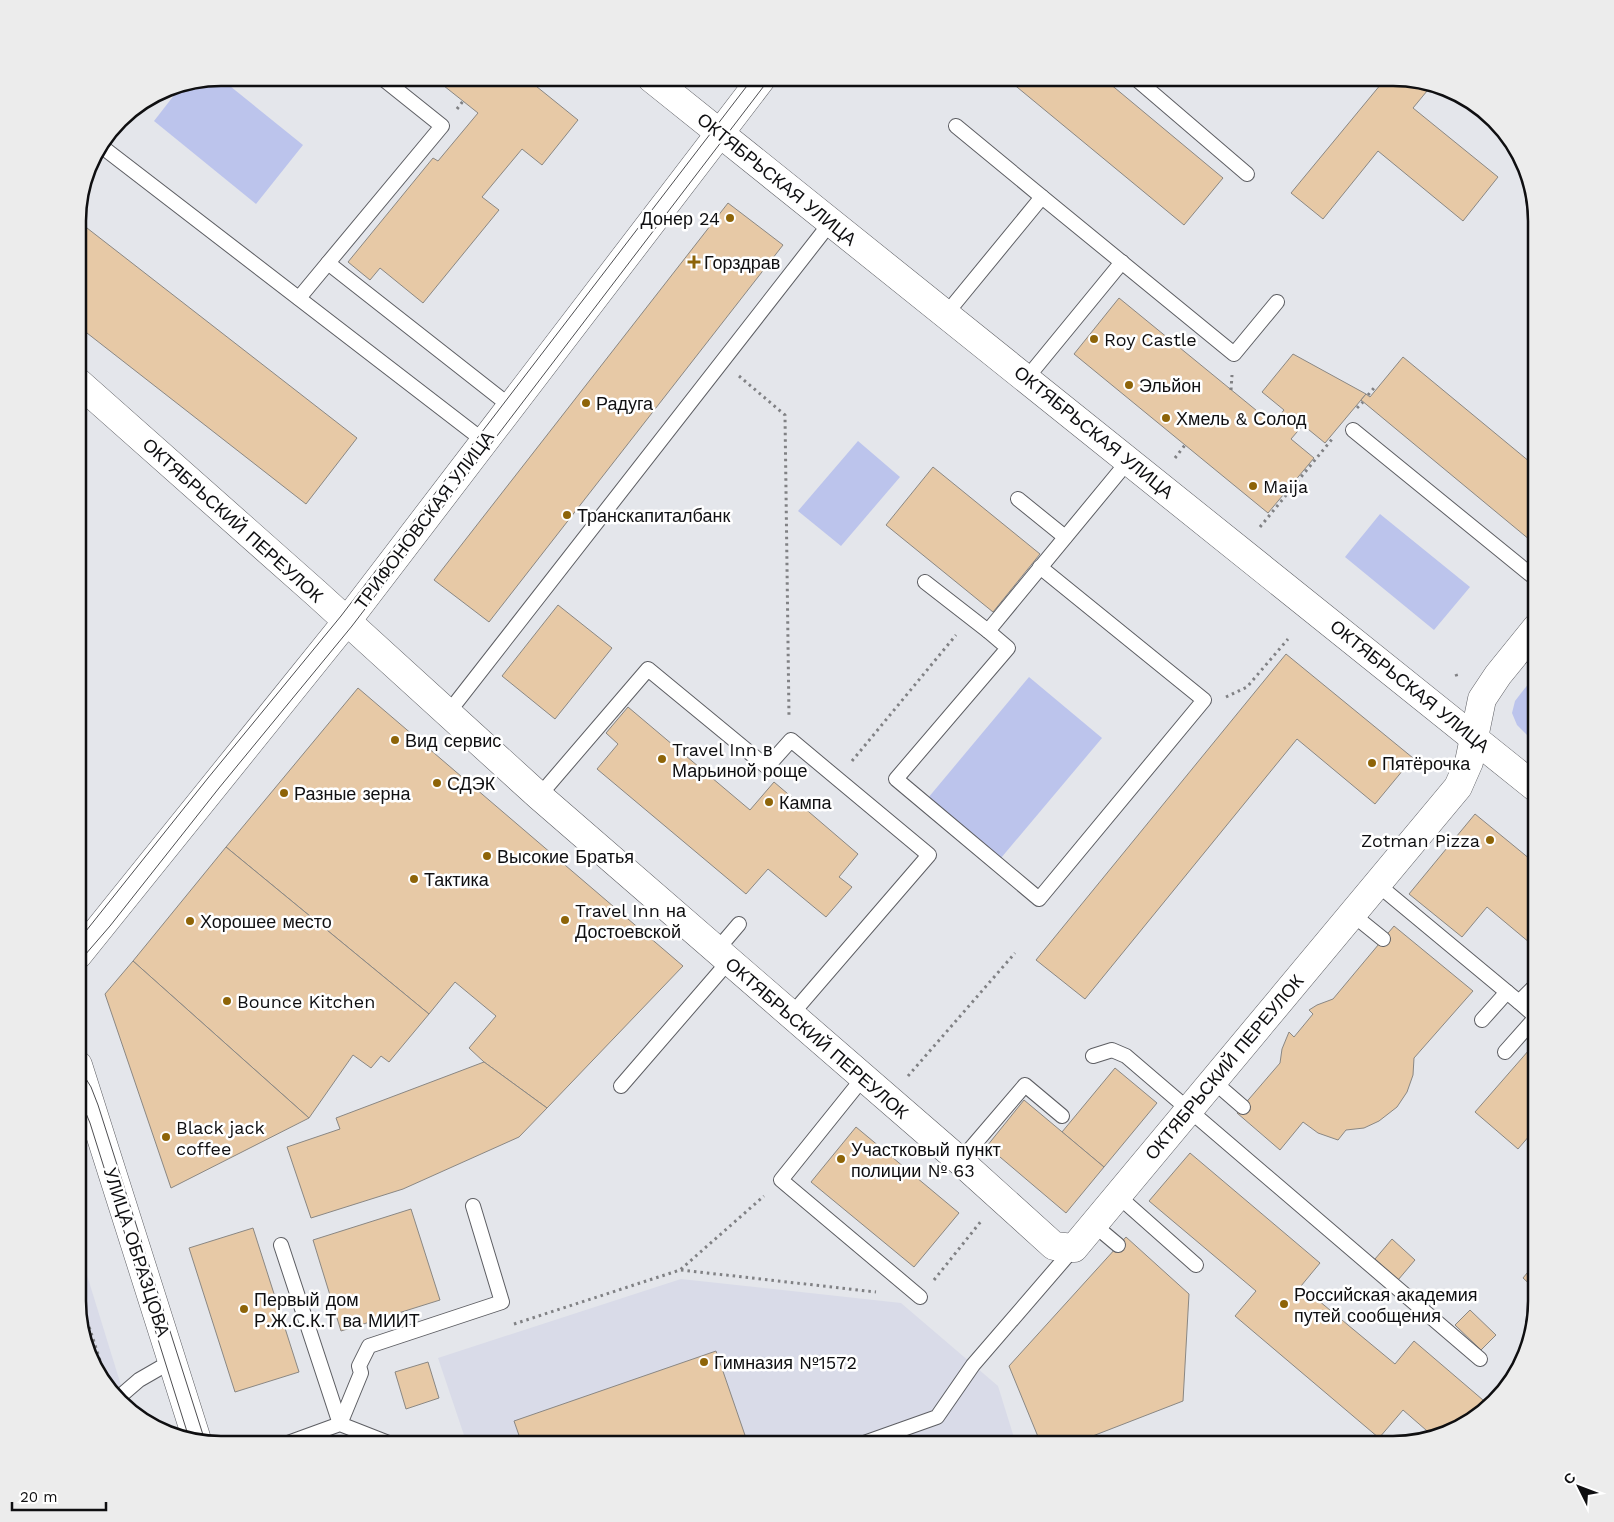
<svg xmlns="http://www.w3.org/2000/svg" width="1614" height="1522" font-family="'Work Sans',sans-serif">
<style>
.built{fill:#d9dbe8}
.green{fill:#bcc4ec}
.building{fill:#e7c9a6;stroke:#8a8783}
.lines{fill:none;stroke-linecap:round;stroke-linejoin:round}
.lane-casing{stroke:#5d5e63;stroke-width:16}
.street-casing{stroke:#5d5e63;stroke-width:29}
.secondary-casing{stroke:#5d5e63;stroke-width:29}
.path{stroke:#808184;stroke-width:3;stroke-dasharray:2.5 4;stroke-linecap:butt}
.lane{stroke:#fff;stroke-width:14}
.street{stroke:#fff;stroke-width:28}
.secondary{stroke:#fff;stroke-width:28}
.tram{stroke:#4e4e51;stroke-width:1}
.poi-dot{fill:#8e6408;stroke:#fff;stroke-width:2}
.labels{text-anchor:middle;dominant-baseline:central;stroke-width:5;stroke-linejoin:round;paint-order:stroke}
.street-label{font-size:18px;fill:#0f0f11;stroke:#fff}
.poi-label{font-size:18px;fill:#0f0f11;stroke:#fff;text-anchor:start}
.rim{fill:none;stroke:#0f0f11;stroke-width:2.5}
</style>
<rect width="100%" height="100%" fill="#e4e6eb"/>
<g class="built">
<path d="M78,1246L128,1408L119,1402L89,1356L78,1310Z"/>
<path d="M681,1279L901,1303L998,1386L1016,1444H467L438,1358Z"/>
</g>
<g class="green">
<path d="M220,78L303,145L256,204L154,121L182,85Z"/>
<path d="M858,441L900,477L841,546L798,511Z"/>
<path d="M1380,514L1470,587L1434,630L1345,557Z"/>
<path d="M1536,674V744L1517,725L1512,713L1515,701Z"/>
<path d="M1029,677L1102,738L1001,858L928,798Z"/>
</g>
<g class="building">
<path d="M434,78H526L578,120L542,165L522,149L482,197L499,210L423,303L380,268L370,280L348,262L433,158L438,161L478,113Z"/>
<path d="M1006,78H1103L1223,178L1184,225Z"/>
<path d="M1386,78H1402L1432,85L1413,108L1498,177L1463,221L1378,151L1323,219L1291,193Z"/>
<path d="M728,203L783,245L489,622L434,580Z"/>
<path d="M78,221L357,438L306,504L78,326Z"/>
<path d="M1119,298L1273,424L1284,410L1262,392L1293,354L1366,394L1325,443L1303,425L1291,439L1314,458L1268,513L1074,354Z"/>
<path d="M1403,357L1536,467V545L1361,400L1366,394L1370,397Z"/>
<path d="M933,467L1040,554L993,612L886,525Z"/>
<path d="M558,605L612,648L555,719L502,676Z"/>
<path d="M1286,654L1413,758L1375,804L1297,739L1085,999L1036,960Z"/>
<path d="M358,688L683,966L547,1108L484,1062L469,1048L496,1016L455,982L429,1014L226,847Z"/>
<path d="M628,707L750,810L774,782L858,854L839,877L852,887L826,917L768,869L746,894L597,769L618,744L606,733Z"/>
<path d="M1475,814L1536,864V948L1487,907L1462,937L1409,894Z"/>
<path d="M226,847L429,1014L389,1062L381,1056L371,1068L353,1055L309,1118L133,961Z"/>
<path d="M1394,926L1473,991L1414,1058L1413,1075L1407,1092L1397,1107L1379,1121L1364,1128L1346,1130L1338,1140L1318,1133L1303,1122L1280,1150L1237,1113L1280,1063L1282,1049L1289,1032L1294,1037L1313,1014L1309,1010L1317,1005L1333,999Z"/>
<path d="M133,961L309,1118L171,1188L105,994Z"/>
<path d="M1536,1042V1128L1518,1149L1475,1112Z"/>
<path d="M484,1062L547,1108L519,1137L403,1189L311,1218L287,1147L340,1129L336,1118Z"/>
<path d="M1115,1068L1157,1103L1104,1167L1062,1132Z"/>
<path d="M1024,1100L1104,1167L1066,1213L987,1146Z"/>
<path d="M856,1127L959,1213L914,1267L811,1182Z"/>
<path d="M1190,1153L1320,1263L1301,1286L1395,1364L1414,1341L1490,1406L1448,1433L1434,1437L1403,1410L1379,1438L1235,1316L1256,1291L1149,1201Z"/>
<path d="M411,1209L440,1300L341,1331L313,1240Z"/>
<path d="M253,1228L299,1372L235,1392L189,1248Z"/>
<path d="M1126,1237L1189,1294L1183,1401L1072,1444H1041L1009,1366Z"/>
<path d="M1392,1239L1415,1260L1398,1280L1375,1259Z"/>
<path d="M1536,1262V1290L1523,1278Z"/>
<path d="M1470,1310L1496,1335L1481,1350L1455,1325Z"/>
<path d="M716,1351L748,1444H522L514,1421Z"/>
<path d="M428,1362L439,1398L406,1409L395,1372Z"/>
</g>
<g class="lines">
<defs>
<g id="lane">
<path d="M382,78L442,126L328,263L510,406"/>
<path d="M1135,78L1247,174"/>
<path d="M956,126L1042,197"/>
<path d="M101,146L484,441"/>
<path d="M299,298L328,263"/>
<path d="M946,314L1042,197L1234,354L1277,302"/>
<path d="M1026,379L1122,262"/>
<path d="M1353,430L1536,579"/>
<path d="M1018,499L1065,537"/>
<path d="M925,582L988,631L1129,460"/>
<path d="M988,631L1008,648L896,779L1039,899L1204,700L1040,567"/>
<path d="M448,713L831,222"/>
<path d="M539,796L648,669L767,767L791,740L929,855L791,1015"/>
<path d="M1377,884L1519,1002L1536,985"/>
<path d="M1352,914L1383,939"/>
<path d="M716,951L739,924"/>
<path d="M1482,1020L1507,992"/>
<path d="M1505,1052L1536,1017L1519,1002"/>
<path d="M1093,1056L1112,1050L1126,1056L1480,1359"/>
<path d="M863,1078L781,1180L920,1297"/>
<path d="M1213,1081L1243,1107"/>
<path d="M621,1086L729,961"/>
<path d="M960,1161L1025,1085L1062,1116"/>
<path d="M1117,1195L1196,1265"/>
<path d="M1093,1224L1118,1245"/>
<path d="M281,1245L340,1424"/>
<path d="M117,1399L139,1380L172,1361"/>
<path d="M340,1424L361,1373L359,1366L369,1346L502,1302L473,1206"/>
<path d="M285,1444L340,1424L391,1444"/>
<path d="M861,1444L937,1417L973,1365L1074,1248"/>
</g>
<path id="street" d="M78,382L316,593L539,796L960,1161L1054,1246L1074,1248L1458,787L1469,762L1482,699L1498,675L1536,628"/>
<g id="secondary">
<path d="M651,78L1536,788"/>
<path d="M78,955L347,621L762,78"/>
<path d="M78,1065L197,1440"/>
</g>
</defs>
<use href="#lane" class="lane-casing"/>
<use href="#street" class="street-casing"/>
<use href="#secondary" class="secondary-casing"/>
<g class="path">
<path d="M457,109L463,101"/>
<path d="M739,376L785,415L789,718"/>
<path d="M1231,390L1232,375"/>
<path d="M1368,395L1374,388"/>
<path d="M1357,408L1363,402"/>
<path d="M1175,458L1185,445"/>
<path d="M1260,527L1333,438"/>
<path d="M1456,674L1458,680"/>
<path d="M1226,697L1247,687L1288,639"/>
<path d="M852,761L956,635"/>
<path d="M908,1076L1015,953"/>
<path d="M681,1270L876,1292"/>
<path d="M934,1280L982,1220"/>
<path d="M78,1304L84,1311L106,1379"/>
<path d="M514,1324L680,1270L764,1196"/>
</g>
<use href="#lane" class="lane"/>
<use href="#street" class="street"/>
<use href="#secondary" class="secondary"/>
<g class="tram">
<path d="M78,941L208,778L341,616L753,78"/>
<path d="M78,963L110,926L219,788L352,626L770,78"/>
<path d="M78,1066L91,1087L98,1105L205,1441"/>
<path d="M78,1094L90,1123L189,1438"/>
</g>
</g>
<g class="poi-dot">
<circle cx="730" cy="218" r="5"/>
<path d="M691.5 254.5h5v5h5v5h-5v5h-5v-5h-5v-5h5z"/>
<circle cx="1094" cy="339" r="5"/>
<circle cx="1129" cy="385" r="5"/>
<circle cx="586" cy="403" r="5"/>
<circle cx="1166" cy="418" r="5"/>
<circle cx="1253" cy="486" r="5"/>
<circle cx="567" cy="515" r="5"/>
<circle cx="395" cy="740" r="5"/>
<circle cx="662" cy="759" r="5"/>
<circle cx="1372" cy="763" r="5"/>
<circle cx="437" cy="783" r="5"/>
<circle cx="284" cy="793" r="5"/>
<circle cx="769" cy="802" r="5"/>
<circle cx="1490" cy="840" r="5"/>
<circle cx="487" cy="856" r="5"/>
<circle cx="414" cy="879" r="5"/>
<circle cx="565" cy="920" r="5"/>
<circle cx="190" cy="921" r="5"/>
<circle cx="227" cy="1001" r="5"/>
<circle cx="166" cy="1137" r="5"/>
<circle cx="841" cy="1159" r="5"/>
<circle cx="1284" cy="1304" r="5"/>
<circle cx="244" cy="1309" r="5"/>
<circle cx="704" cy="1362" r="5"/>
</g>
<g class="labels">
<g class="street-label">
<text transform="translate(777 179) rotate(39)">ОКТЯБРЬСКАЯ УЛИЦА</text>
<text transform="translate(1094 432) rotate(39)">ОКТЯБРЬСКАЯ УЛИЦА</text>
<text transform="translate(233 520) rotate(42)">ОКТЯБРЬСКИЙ ПЕРЕУЛОК</text>
<text transform="translate(424 520) rotate(-53)">ТРИФОНОВСКАЯ УЛИЦА</text>
<text transform="translate(1410 686) rotate(39)">ОКТЯБРЬСКАЯ УЛИЦА</text>
<text transform="translate(817 1038) rotate(41)">ОКТЯБРЬСКИЙ ПЕРЕУЛОК</text>
<text transform="translate(1224 1067) rotate(-50)">ОКТЯБРЬСКИЙ ПЕРЕУЛОК</text>
<text transform="translate(137 1252) rotate(72)">УЛИЦА ОБРАЗЦОВА</text>
</g>
<g class="poi-label">
<text x="720" y="218" text-anchor="end">Донер 24</text>
<text x="704" y="262">Горздрав</text>
<text x="1104" y="339">Roy Castle</text>
<text x="1139" y="385">Эльйон</text>
<text x="596" y="403">Радуга</text>
<text x="1176" y="418">Хмель &amp; Солод</text>
<text x="1263" y="486">Maija</text>
<text x="577" y="515">Транскапиталбанк</text>
<text x="405" y="740">Вид сервис</text>
<text x="672" y="749">Travel Inn в<tspan x="672" dy="21">Марьиной роще</tspan></text>
<text x="1382" y="763">Пятёрочка</text>
<text x="447" y="783">СДЭК</text>
<text x="294" y="793">Разные зерна</text>
<text x="779" y="802">Кампа</text>
<text x="1480" y="840" text-anchor="end">Zotman Pizza</text>
<text x="497" y="856">Высокие Братья</text>
<text x="424" y="879">Тактика</text>
<text x="575" y="910">Travel Inn на<tspan x="575" dy="21">Достоевской</tspan></text>
<text x="200" y="921">Хорошее место</text>
<text x="237" y="1001">Bounce Kitchen</text>
<text x="176" y="1127">Black jack<tspan x="176" dy="21">coffee</tspan></text>
<text x="851" y="1149">Участковый пункт<tspan x="851" dy="21">полиции № 63</tspan></text>
<text x="1294" y="1294">Российская академия<tspan x="1294" dy="21">путей сообщения</tspan></text>
<text x="254" y="1299">Первый дом<tspan x="254" dy="21">Р.Ж.С.К.Т ва МИИТ</tspan></text>
<text x="714" y="1362">Гимназия №1572</text>
</g>
</g>
<path d="M0 0H1614V1522H0ZM221 86H1393A135 135 0 0 1 1528 221V1301A135 135 0 0 1 1393 1436H221A135 135 0 0 1 86 1301V221A135 135 0 0 1 221 86Z" fill="#ececec" fill-rule="evenodd"/>
<path class="rim" d="M221 86H1393A135 135 0 0 1 1528 221V1301A135 135 0 0 1 1393 1436H221A135 135 0 0 1 86 1301V221A135 135 0 0 1 221 86Z"/>
<g transform="translate(1579 1487) rotate(312)" stroke="#ffffff" stroke-width="4" paint-order="stroke">
<path d="M0-4L9 19L0 12L-9 19Z" fill="#0f0f11"/>
<text y="-8" font-size="14" font-weight="bold" text-anchor="middle" fill="#0f0f11">С</text>
</g>
<path d="M12 1502v8h94v-8" fill="none" stroke="#0f0f11" stroke-width="2.5"/>
<text x="20" y="1502" font-size="15" fill="#0f0f11" stroke="#ffffff" stroke-width="4" paint-order="stroke">20 m</text>
</svg>
